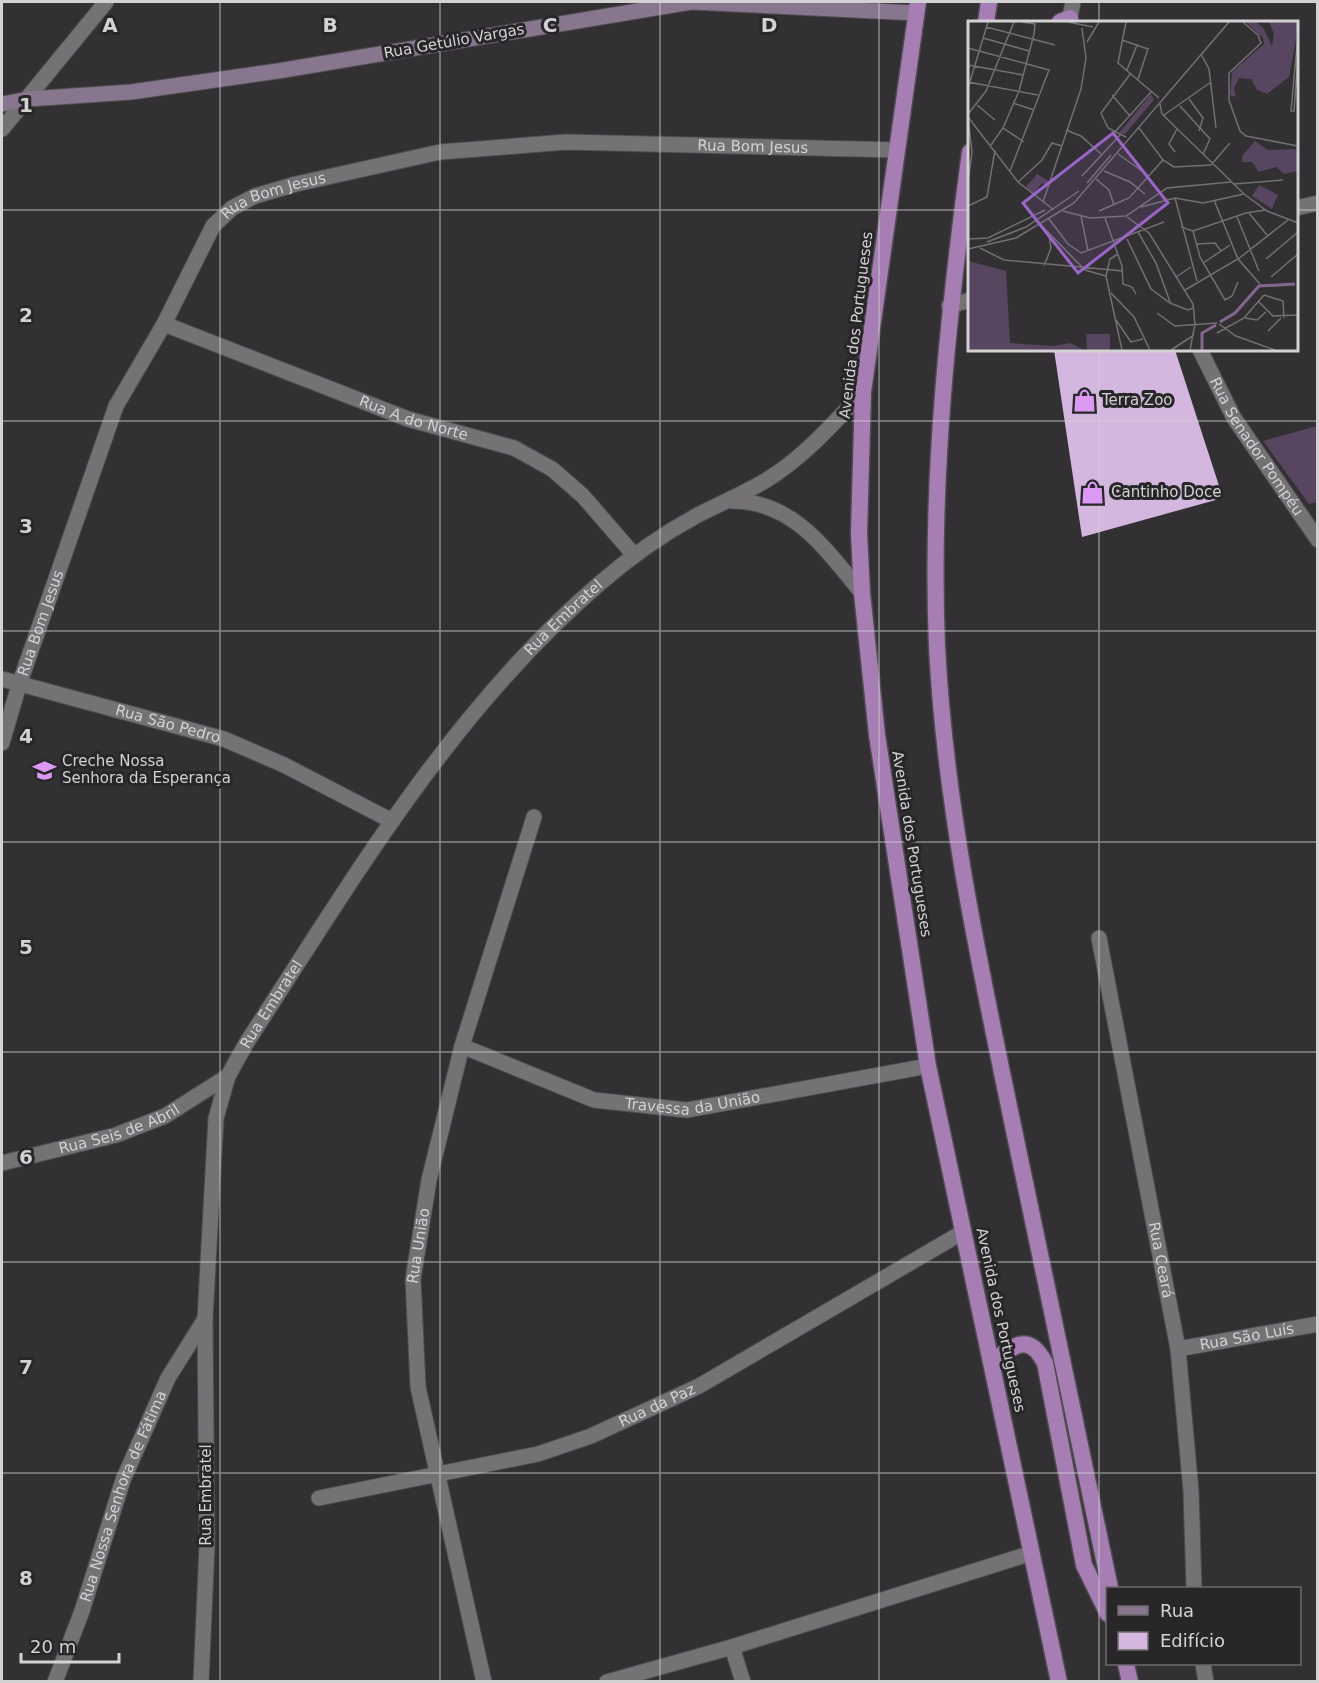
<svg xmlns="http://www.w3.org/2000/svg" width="1319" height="1683" font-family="'DejaVu Sans',sans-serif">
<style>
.green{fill:#58455f}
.building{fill:#d4b7df}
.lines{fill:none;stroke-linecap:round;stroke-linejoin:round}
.minor-casing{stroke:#4e4c4f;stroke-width:17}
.tertiary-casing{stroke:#4e4c4f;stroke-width:17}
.secondary-casing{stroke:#4e4c4f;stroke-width:17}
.trunk-casing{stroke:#4e4c4f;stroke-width:19}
.minor{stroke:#757276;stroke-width:15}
.tertiary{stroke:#757276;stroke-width:15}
.secondary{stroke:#87768d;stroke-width:15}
.trunk{stroke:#a67eb4;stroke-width:16}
.grid{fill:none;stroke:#d2d1d3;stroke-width:1.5;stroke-opacity:0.55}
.labels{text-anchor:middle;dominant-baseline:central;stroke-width:6;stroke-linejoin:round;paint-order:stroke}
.street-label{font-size:15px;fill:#d2d1d3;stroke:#282629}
.poi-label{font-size:15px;fill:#d2d1d3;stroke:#282629;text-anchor:start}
.inset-river{fill:none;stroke:#83688d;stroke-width:3}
.inset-road{fill:none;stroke:#727073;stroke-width:1.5}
.view{fill:#9966c6;fill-opacity:0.15;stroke:#9966c6;stroke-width:3}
.inset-edge{fill:none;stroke:#d2d1d3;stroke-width:3}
.grid-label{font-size:20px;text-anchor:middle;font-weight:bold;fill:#d2d1d3;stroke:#282629;stroke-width:6;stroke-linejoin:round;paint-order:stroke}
</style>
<rect width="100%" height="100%" fill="#323033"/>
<path class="green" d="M1317,426V502L1309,504L1263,441Z"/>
<path class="building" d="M1054,350H1175L1223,498L1082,537Z"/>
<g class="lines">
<defs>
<g id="minor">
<path d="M1069,22L1073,2"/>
<path d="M2,129L106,2"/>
<path id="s1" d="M164,324L408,419L514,448L552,469L583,496L634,555"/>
<path id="s2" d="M1200,350L1234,418L1318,540"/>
<path id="s3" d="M2,679L224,739L284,765L392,821"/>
<path id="s4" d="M2,743L19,685L116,406L164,324L213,226L232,208L255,196L296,184L440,152L566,142L897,150"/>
<path id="s5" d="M1099,938L1178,1349L1191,1491L1194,1588"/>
<path id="s6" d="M462,1046L594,1100L687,1110L928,1066"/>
<path id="s7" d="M2,1163L116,1135L165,1116L228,1076"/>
<path id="s8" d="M1178,1349L1318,1324"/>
<path id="s9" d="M319,1498L538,1454L591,1436L699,1386L963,1232"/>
<path d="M732,1647L743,1682"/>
<path d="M1203,1664L1206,1682"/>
<path id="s10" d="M55,1682L82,1611L123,1480L168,1378L205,1319"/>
<path id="s11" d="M484,1682L418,1387L413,1279L429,1180L462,1046L534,817"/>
<path d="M607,1682L732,1647L1032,1553"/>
</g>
<g id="tertiary">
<path d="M1296,208L1318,203"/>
<path d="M949,306L970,300"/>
<path d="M732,501C794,501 826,550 862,593"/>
<path id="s12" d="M201,1682L207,1546L205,1319L216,1118L228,1076L247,1042C352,881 451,711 599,584C629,558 661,535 696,516C719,504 743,494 765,481C803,458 833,424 863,392"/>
</g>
<path id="secondary" d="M2,104L28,99L131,92L278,71L691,2L916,13"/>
<g id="trunk">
<path d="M918,2L863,392L859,533L862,593L877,735L928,1066L1059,1682"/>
<path d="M986,22L989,2"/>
<path d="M1060,22L1070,18"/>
<path d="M970,152C948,317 930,481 937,647C945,805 979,962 1011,1116C1044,1274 1077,1431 1110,1588"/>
<path d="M992,1363C1013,1345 1029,1332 1045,1363L1084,1565L1108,1614"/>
<path d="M1126,1664L1130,1682"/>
</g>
</defs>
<use href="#minor" class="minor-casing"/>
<use href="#tertiary" class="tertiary-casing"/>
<use href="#secondary" class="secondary-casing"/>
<use href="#trunk" class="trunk-casing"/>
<use href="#minor" class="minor"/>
<use href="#tertiary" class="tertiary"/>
<use href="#secondary" class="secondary"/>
<use href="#trunk" class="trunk"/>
</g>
<path class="grid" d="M220,2V1682M440,2V1682M660,2V1682M879,2V1682M1099,2V22M2,210H970M1296,210H1318M1099,350V1682M2,421H1318M2,631H1318M2,842H1318M2,1052H1318M2,1262H1318M2,1473H1318"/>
<defs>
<symbol id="shop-bare" viewBox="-9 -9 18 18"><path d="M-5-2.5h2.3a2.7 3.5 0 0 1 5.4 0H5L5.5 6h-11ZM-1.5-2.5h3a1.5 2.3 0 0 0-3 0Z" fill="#dc99f4" stroke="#282629" stroke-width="2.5" paint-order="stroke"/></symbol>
<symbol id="school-bare" viewBox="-9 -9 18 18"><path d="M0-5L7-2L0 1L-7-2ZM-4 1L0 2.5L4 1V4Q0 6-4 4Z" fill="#dc99f4" stroke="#282629" stroke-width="2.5" paint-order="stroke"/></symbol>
</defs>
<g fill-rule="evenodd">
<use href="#shop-bare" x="1068" y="384" width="33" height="33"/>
<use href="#shop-bare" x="1076" y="476" width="33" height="33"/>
<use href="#school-bare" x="28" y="754" width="33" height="33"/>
</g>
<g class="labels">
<g class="street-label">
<text transform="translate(454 41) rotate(-10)">Rua Getúlio Vargas</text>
<text stroke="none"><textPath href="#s4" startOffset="1116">Rua Bom Jesus</textPath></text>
<text stroke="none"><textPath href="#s4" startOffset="630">Rua Bom Jesus</textPath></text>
<text transform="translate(856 325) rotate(-83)">Avenida dos Portugueses</text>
<text stroke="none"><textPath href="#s1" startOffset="267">Rua A do Norte</textPath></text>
<text stroke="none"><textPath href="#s2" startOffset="112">Rua Senador Pompéu</textPath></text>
<text stroke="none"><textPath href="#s12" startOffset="1178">Rua Embratel</textPath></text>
<text stroke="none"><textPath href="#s4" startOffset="126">Rua Bom Jesus</textPath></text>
<text stroke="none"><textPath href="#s3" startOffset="172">Rua São Pedro</textPath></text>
<text transform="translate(912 844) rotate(81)">Avenida dos Portugueses</text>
<text stroke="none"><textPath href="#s12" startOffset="692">Rua Embratel</textPath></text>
<text stroke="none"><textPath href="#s6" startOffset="242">Travessa da União</textPath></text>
<text stroke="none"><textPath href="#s7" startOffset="122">Rua Seis de Abril</textPath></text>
<text stroke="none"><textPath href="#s11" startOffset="444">Rua União</textPath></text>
<text stroke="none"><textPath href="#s5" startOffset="328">Rua Ceará</textPath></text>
<text transform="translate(1001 1320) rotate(78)">Avenida dos Portugueses</text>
<text stroke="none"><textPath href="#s8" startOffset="70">Rua São Luís</textPath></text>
<text stroke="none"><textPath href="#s9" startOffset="352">Rua da Paz</textPath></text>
<text transform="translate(206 1495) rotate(-90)">Rua Embratel</text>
<text stroke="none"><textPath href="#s10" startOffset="198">Rua Nossa Senhora de Fátima</textPath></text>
</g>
<g class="poi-label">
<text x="1102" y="400">Terra Zoo</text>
<text x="1111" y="492">Cantinho Doce</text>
<text x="62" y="761">Creche Nossa<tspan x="62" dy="17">Senhora da Esperança</tspan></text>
</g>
</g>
<g transform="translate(968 21)">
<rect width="330" height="330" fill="#323033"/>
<path d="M278,1H288L295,7L304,25L306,13L301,1H330V9L321,56L299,73L289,69L283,58L271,57L266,67L268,76L262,74L264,51L296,23L295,17ZM183,73L186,79L157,113L151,112ZM287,120L300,129L330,128V150L316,153L308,146L291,151L284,141H274V135ZM69,153L82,161L81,167L74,162L66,173L58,166ZM291,164L310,174L304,188L284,175ZM0,240L38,250L42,322L85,325L102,322L116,329H0ZM118,313H142V329H119Z" fill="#58455f"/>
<path class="inset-river" d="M252,301L267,292L291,265L327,263M234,329V312L248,304"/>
<path class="inset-road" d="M100,1L125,6M158,1L150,42L191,77M275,1L290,14L293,22L261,52V79L272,110L278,115L330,125M18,6L87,24M330,14L323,90H326L330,35M15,17L61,30M154,19L180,28L170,58M119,21L131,1M0,27L81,49L42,150M233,33L241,48L248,107M0,44L55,54M159,49L169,24M0,61L70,74M0,67L20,1M144,74L162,95M221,78L235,97L231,110M45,82L66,89M192,83L194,93L276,173L299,190L330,202M9,84L27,99M212,85L242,118L235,133M0,93L18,70L46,1M196,94L243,61M0,96L50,161L86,189M35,107L56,121M171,107L195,139L206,146L243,144L262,122M98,109L113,115L133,133M146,112L183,71M158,116L140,107L133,92L163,52M23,124L35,107L51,70L66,13L67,3L54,1M207,131L201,123L209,108M150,133L181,155M136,150L162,161L177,173M114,155L152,114M128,158L141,169L146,184M0,161L4,131L0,97M50,161L74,139L84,122L94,125M119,162L143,134M266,163L315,159M207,177L229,260M246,179L270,238L292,263M75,181L113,68L118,37L114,7M0,185L19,176L27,129M173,186L207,177L235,182L276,173M95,190L122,197L158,195L199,167L263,161M131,190L161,177L195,139M281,192L299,214M113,195L120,230M159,196L181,212L225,283L227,303L222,329M269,196L291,250M137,197L154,245L155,263L164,266L168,273M81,198L100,223L113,232L196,201M72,203L117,249L138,255L154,329M213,206L225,210L278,192L297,189M225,210L232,236L257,279L264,275L270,261M170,211L188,242L202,281M0,218L20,217L77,189M159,218L183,268L202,282L220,289L225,287M19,221L58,206L111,170M229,223L247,222L253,230L262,224M12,227L36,239L155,250M0,228L48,217L106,182L261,1M298,238L330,211M235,242L253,230M76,245L83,227L81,215M138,255L142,238L150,233M208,256L223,246M303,256L330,233M217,269L270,238L320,199M143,272L166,296L182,329M296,274L315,280L316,297M290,280L305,295L330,294M189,292L207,305L249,302M277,297L289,299L298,291M148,299L163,321L175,318M251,303L268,315L307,329M300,310L313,297M249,312L276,297L296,274M203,329L226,314"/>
<path class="view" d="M145,112L200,182L110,252L55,182Z"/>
<rect width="330" height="330" class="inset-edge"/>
</g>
<g class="grid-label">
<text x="110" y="32">A</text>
<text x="330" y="32">B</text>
<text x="550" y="32">C</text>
<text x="769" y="32">D</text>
<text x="26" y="112">1</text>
<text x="26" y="322">2</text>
<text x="26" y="533">3</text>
<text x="26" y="743">4</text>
<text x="26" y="954">5</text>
<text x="26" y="1164">6</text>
<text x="26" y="1374">7</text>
<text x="26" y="1585">8</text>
</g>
<rect width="1319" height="1683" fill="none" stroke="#d2d1d3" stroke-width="6"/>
<rect x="1106" y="1587" width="195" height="78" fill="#282629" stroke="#6c6a6d" stroke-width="1.5"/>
<rect x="1118" y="1606" width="30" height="9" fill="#87768d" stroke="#6c6a6d" stroke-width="1.5"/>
<text x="1160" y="1617" font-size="18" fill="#d2d1d3">Rua</text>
<rect x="1118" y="1632" width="30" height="18" fill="#d4b7df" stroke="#6c6a6d" stroke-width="1.5"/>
<text x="1160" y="1647" font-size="18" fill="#d2d1d3">Edifício</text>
<path d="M21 1653v9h98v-9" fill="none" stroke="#d2d1d3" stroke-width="3"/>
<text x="30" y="1653" font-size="18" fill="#d2d1d3" stroke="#282629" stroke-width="4.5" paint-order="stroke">20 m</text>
</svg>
